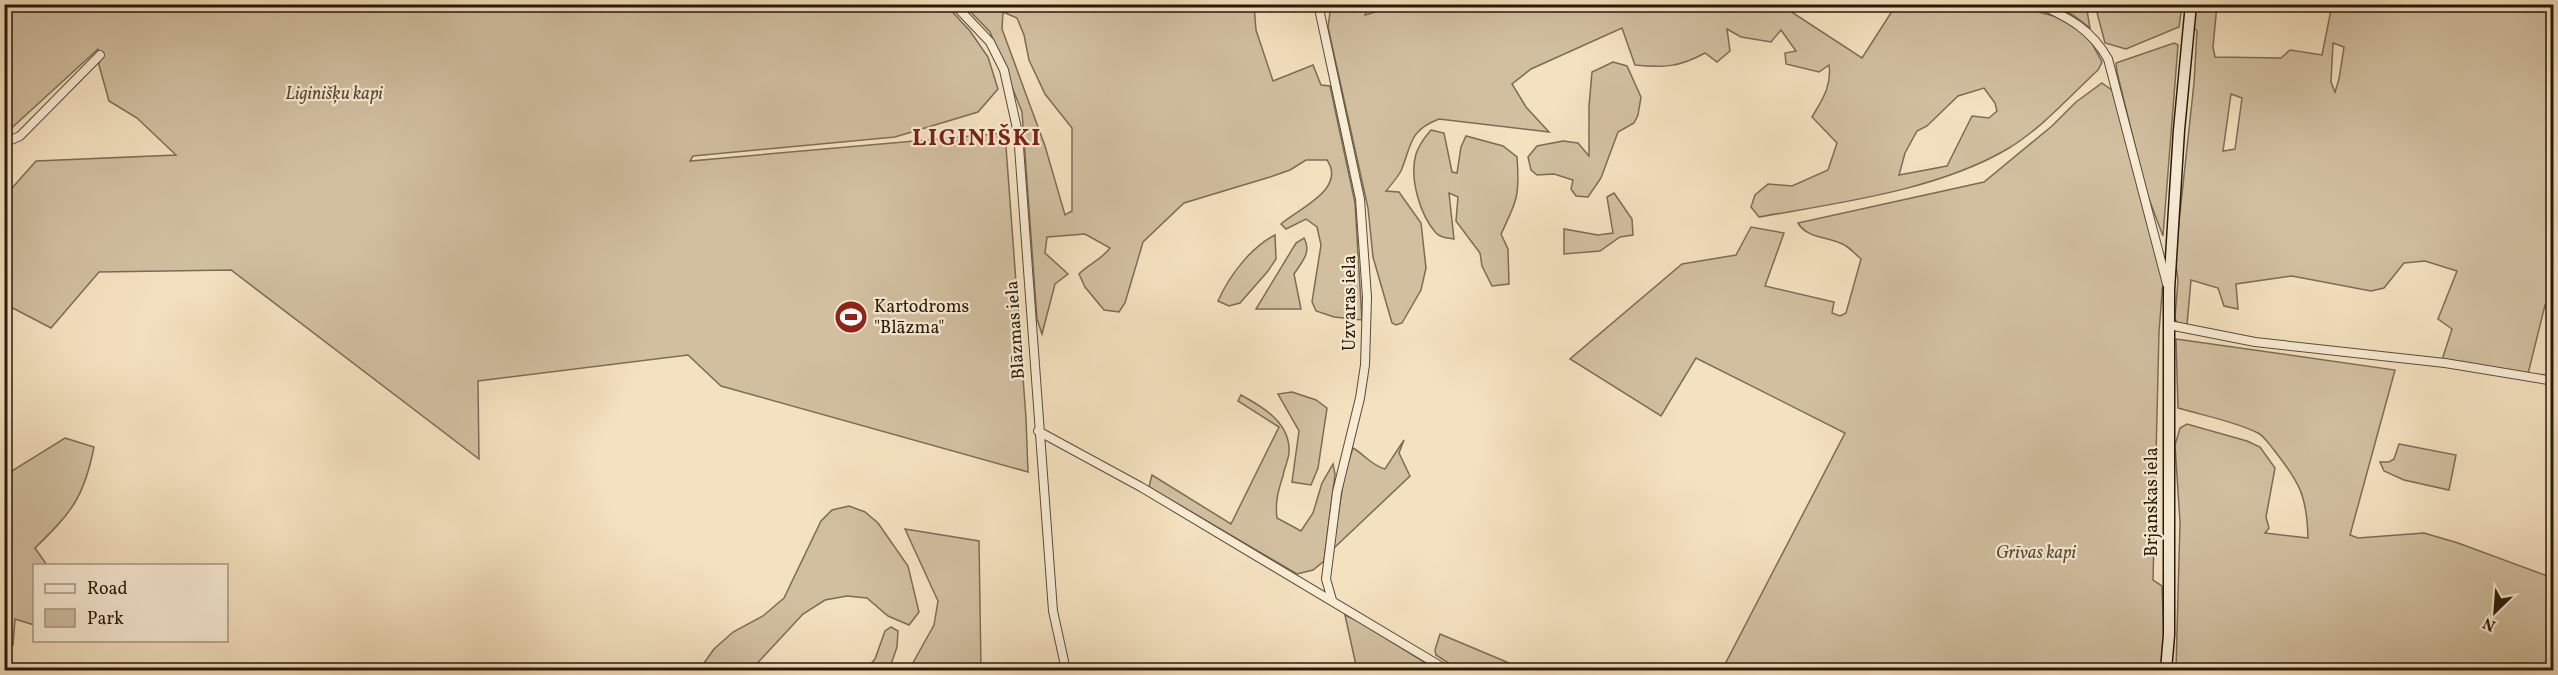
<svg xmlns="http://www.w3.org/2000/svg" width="2558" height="675" font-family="Vollkorn,serif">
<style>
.green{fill:#d1bfa0;stroke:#7c6c55;stroke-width:1.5;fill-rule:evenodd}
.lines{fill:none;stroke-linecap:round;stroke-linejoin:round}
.stream{stroke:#796851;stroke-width:3}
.street-casing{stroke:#5b4b37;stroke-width:10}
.secondary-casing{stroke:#28190a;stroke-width:13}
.street{stroke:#f8ecd5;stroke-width:8}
.secondary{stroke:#f8ecd5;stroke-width:10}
.labels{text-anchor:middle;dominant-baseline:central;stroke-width:4.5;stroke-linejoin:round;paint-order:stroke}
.park-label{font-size:18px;font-style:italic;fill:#5b4b37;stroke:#f8ecd5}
.street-label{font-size:18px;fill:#28190a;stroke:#f8ecd5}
.poi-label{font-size:18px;fill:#28190a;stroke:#f8ecd5;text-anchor:start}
.district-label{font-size:24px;font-weight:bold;letter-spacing:1.5px;fill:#7a1f14;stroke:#f8ecd5}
</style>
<rect width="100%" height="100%" fill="#f4e1bf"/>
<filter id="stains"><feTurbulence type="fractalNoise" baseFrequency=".00333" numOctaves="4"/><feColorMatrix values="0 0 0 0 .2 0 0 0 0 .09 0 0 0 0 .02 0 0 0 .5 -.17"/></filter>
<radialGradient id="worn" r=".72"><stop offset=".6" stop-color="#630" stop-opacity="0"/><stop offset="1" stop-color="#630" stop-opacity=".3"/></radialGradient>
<g class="green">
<path d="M1380,4L1797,5L1793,13L1862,58L1896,5H2013L2065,19L2075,26L2090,40L2102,62L2098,70C2070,96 2042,128 2009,148C1939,190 1838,203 1759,217L1751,207L1755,195L1768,184L1792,186L1828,170L1837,143L1812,117C1822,100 1832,86 1829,65L1819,72L1786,64L1785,53L1796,51L1781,30L1771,42L1741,37L1727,29L1730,51L1717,62L1705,53C1680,67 1663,68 1635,65L1622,28L1531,69L1512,84L1526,107L1549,132L1439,119C1408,131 1412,145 1401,171C1397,178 1391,185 1386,191L1399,192L1421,223L1426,268L1421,290L1402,323L1396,325L1392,323L1373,257L1368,208L1328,27L1331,5H1370L1365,15L1375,12ZM1984,88L1995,103L1997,111L1989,118L1972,116L1947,166L1899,175L1905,153L1917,131L1927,126L1958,96Z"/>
<path d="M5,5H946L970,31L988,57L998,89L978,112L895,137L693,156L690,161L1005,133L1026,418L1028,472L721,386L688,355L478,381L479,459L231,270L99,272L51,328L5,304V196L36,161L176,155L137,118L109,101L99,65L98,49L5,134Z"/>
<path d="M964,5H1254L1256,30L1273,81L1313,65L1321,85L1330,86L1355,203L1362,320L1334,317L1316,311L1312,302L1321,245L1317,227L1306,219L1286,229L1281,224C1298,209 1347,189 1327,160H1306L1290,170L1270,177L1184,203L1143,242L1125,303L1119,312L1104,310L1085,287L1079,274C1089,264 1101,260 1110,248L1085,234L1047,237L1045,253L1068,274L1055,284L1042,334L1037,319L1022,112L990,32ZM1003,12L1017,18L1024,35L1029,60L1045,94L1072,128V211L1065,215L1045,146L1002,29Z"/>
<path d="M2050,5H2086L2090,28L2073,15Z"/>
<path d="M2095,5H2182L2179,27L2126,49L2105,43Z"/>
<path d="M2197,5H2217L2213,47L2215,57L2281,58L2290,50L2322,55L2332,5H2553V306L2545,305L2528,374L2442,360L2452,329L2438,319L2457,271L2425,261L2404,263L2384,288L2371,291L2292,276L2236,284L2238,309L2224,306L2218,288L2191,280L2187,325L2177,323L2175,318L2178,280L2175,259L2194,83L2197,31L2193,27ZM2333,43L2344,47L2339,79L2335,92L2331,82ZM2231,94L2242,98L2235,149L2223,151Z"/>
<path d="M2174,43L2178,45L2163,236L2146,191L2117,72L2116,63Z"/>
<path d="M1613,62L1627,66L1641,97L1638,115L1634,123L1618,132L1601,178L1588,197L1576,196L1571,189L1573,180L1554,174L1537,175L1531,170L1528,157L1537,146L1563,141L1578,143L1589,156V106L1592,72Z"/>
<path d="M2102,83L2113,91L2163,281L2159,332L2153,580L2162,586L2164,642L2161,670H1722L1845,433L1696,358L1661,416L1570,359L1682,264L1736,255L1751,227L1784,233L1765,286L1834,302L1832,313L1840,316L1846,313L1861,259C1856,255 1851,249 1846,246C1831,236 1808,240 1798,223L1984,182L2052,126L2076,102Z"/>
<path d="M1431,130L1444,133L1452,172L1457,173L1461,147L1466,136L1503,146L1517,157C1520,195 1517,201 1501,234L1508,249L1509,284L1492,286L1482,266L1480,253L1456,221L1458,197L1449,193L1454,239C1447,238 1441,238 1436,233C1420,215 1409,178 1416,154C1419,145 1424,138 1431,130Z"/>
<path d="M1614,193L1632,219L1633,235L1620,237L1600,251L1564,254V229L1598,235L1613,233L1607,197Z"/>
<path d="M1275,235L1276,259L1268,271L1240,303L1229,306L1218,301C1229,276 1251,247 1275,235Z"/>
<path d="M1304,238C1312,252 1302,262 1294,274L1301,309H1256L1296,243Z"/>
<path d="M2176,339L2395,370L2350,535L2358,538L2424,533L2458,543L2553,578V670H2342L2329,664L2327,670H2176L2180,522L2175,445L2180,428L2187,424L2247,441L2260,447L2275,468L2266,517L2269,528L2265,533L2308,538C2307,496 2300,483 2274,450C2270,445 2264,436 2258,433C2234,421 2205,416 2178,408Z"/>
<path d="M1292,392L1316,400L1327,408L1318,468L1311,485L1292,482L1299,431L1278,394Z"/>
<path d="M1241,395C1263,407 1291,423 1289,453C1288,461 1284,469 1283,476C1278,491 1275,502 1277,518L1301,531L1313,513L1322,483L1333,464L1335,474L1324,561L1313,570L1297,574L1149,487L1152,475L1231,524L1279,427L1238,401Z"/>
<path d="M65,438L94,447C84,498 71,513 35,548L47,565L34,566V625L15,619L13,645L4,638L5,468L12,471Z"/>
<path d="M1404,440L1399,453L1410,476L1333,549L1345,471L1353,448C1365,455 1371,465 1385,469Z"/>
<path d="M2399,444L2456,455L2449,490L2404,480L2384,471L2380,462H2389L2394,459Z"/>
<path d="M849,506L865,512L878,523L908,566L919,612L909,625L888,616L867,598L847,596L825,600L803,614L751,670H699L714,649L733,632L763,616L784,598L821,521L832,510Z"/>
<path d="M905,529L979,541L981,670H909L934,625L938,601Z"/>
<path d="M1345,615L1360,622L1437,670H1357Z"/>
<path d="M891,627L898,631L897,647L889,670H865L875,659L885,631Z"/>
<path d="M1440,634L1509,663L1507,670H1459L1436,655L1435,650Z"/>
</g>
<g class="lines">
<path class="stream" d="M2547,670L2554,663"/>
<defs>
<g id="street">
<path d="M954,4L990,42L1004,70L1018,133L1053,611L1066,670"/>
<path d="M1318,4L1360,199L1367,297L1365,365L1360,398L1337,492L1326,579L1332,600"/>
<path d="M2039,4C2069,18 2091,29 2108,59L2167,284"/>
<path d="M4,143L20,136L100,55"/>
<path d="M2169,325L2255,342L2445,363L2554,381"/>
<path d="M1038,431L1141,487L1447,670"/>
</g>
<path id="secondary" d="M2166,670L2169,635V290L2179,130L2191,4"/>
</defs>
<use href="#street" class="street-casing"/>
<use href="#secondary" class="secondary-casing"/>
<use href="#street" class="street"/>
<use href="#secondary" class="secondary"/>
</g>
<defs>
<symbol id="stadium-disc" viewBox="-11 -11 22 22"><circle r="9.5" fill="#8f2418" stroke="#f8ecd5"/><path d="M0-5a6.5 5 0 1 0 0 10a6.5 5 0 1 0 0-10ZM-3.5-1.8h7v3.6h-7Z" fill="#fff"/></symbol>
</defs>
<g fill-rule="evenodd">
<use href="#stadium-disc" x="832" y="298" width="38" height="38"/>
</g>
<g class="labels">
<g class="park-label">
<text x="334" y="94">Liginišķu kapi</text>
<text x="2036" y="553">Grīvas kapi</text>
</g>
<g class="street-label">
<text transform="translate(1350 303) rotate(-90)">Uzvaras iela</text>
<text transform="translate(1016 330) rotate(-94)">Blāzmas iela</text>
<text transform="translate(2152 502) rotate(-90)">Brjanskas iela</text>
</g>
<g class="poi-label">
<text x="874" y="307">Kartodroms<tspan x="874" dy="21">"Blāzma"</tspan></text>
</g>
<g class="district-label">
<text x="977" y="139">LIGINIŠKI</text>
</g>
</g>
<rect width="2558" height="675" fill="none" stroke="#f4e1bf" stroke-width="24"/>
<rect x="6" y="6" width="2546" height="663" fill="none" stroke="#28190a" stroke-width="3"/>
<rect x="12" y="12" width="2534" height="651" fill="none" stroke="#28190a" stroke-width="1.5"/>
<rect x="33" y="564" width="195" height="78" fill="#f8ecd5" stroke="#a59884" stroke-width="1.5"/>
<rect x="45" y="584" width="30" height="9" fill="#f8ecd5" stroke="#a59884" stroke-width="1.5"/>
<text x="87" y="594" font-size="18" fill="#28190a">Road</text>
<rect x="45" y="609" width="30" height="18" fill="#d1bfa0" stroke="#a59884" stroke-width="1.5"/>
<text x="87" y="624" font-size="18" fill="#28190a">Park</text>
<g transform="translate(2495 612) rotate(205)" stroke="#f8ecd5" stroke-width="4.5" paint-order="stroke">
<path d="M0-4.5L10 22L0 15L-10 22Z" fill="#28190a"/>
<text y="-9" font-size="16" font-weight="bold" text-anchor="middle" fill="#28190a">N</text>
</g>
<rect width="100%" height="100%" filter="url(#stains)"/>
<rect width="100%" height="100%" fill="url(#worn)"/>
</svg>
